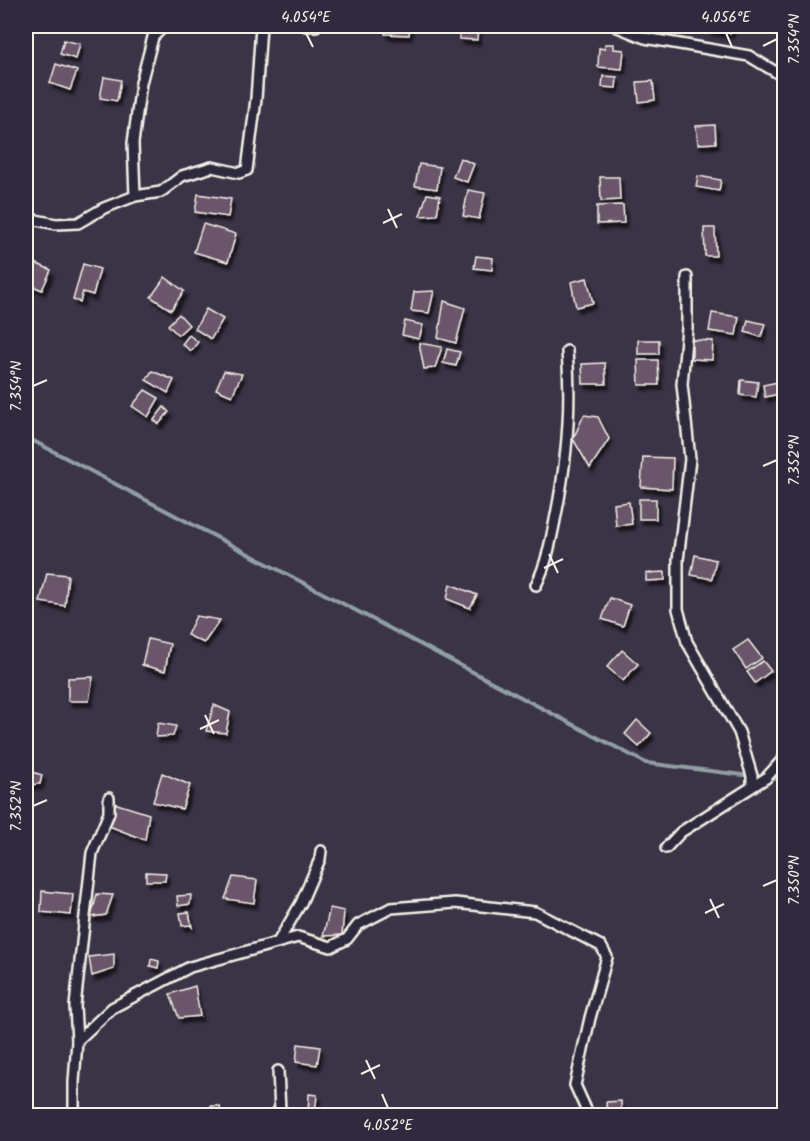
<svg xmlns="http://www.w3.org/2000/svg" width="810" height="1141" font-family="Kalam,sans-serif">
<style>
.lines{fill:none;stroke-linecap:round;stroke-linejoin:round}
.stream{stroke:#909fa4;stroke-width:4}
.building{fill:#6a556a;stroke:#f4f1e8;stroke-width:1.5;filter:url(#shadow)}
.minor-casing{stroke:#f4f1e8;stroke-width:14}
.minor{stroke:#2f2a3d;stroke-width:9}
.ticks{fill:none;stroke:#f4f1e8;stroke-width:2}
.neatline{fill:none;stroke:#f4f1e8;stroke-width:2}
.ticks-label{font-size:15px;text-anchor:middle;fill:#f4f1e8}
</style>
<defs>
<filter id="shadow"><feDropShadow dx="3" dy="5" stdDeviation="1.5" flood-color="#0009"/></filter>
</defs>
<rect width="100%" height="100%" fill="#3b3346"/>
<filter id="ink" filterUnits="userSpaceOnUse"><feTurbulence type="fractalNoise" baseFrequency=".0167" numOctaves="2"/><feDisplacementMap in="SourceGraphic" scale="12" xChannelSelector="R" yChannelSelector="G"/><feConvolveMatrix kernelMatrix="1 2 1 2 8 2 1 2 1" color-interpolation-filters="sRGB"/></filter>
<g filter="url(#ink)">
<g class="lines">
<path class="stream" d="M26,437L646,763L784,780"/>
</g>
<g class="building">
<path d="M385,26H410L409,35L385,34Z"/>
<path d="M460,26H478L477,40L459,39Z"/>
<path d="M647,26H661L655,35L645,29Z"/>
<path d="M710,26H732L731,33L709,30Z"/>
<path d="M64,40L80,44L76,59L60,54Z"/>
<path d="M605,44H614V49L624,50L622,69L598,67L599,48L605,49Z"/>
<path d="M56,64L77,71L70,90L50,83Z"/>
<path d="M603,76L617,77L616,88L602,87Z"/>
<path d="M104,77L121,80L117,101L100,98Z"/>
<path d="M653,81L655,100L639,102L637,82Z"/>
<path d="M715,125L716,143L698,144L696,126Z"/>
<path d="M460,158L474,164L467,182L453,177Z"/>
<path d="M419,164L440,167L437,189L415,186Z"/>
<path d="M698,176L721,180L719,191L696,187Z"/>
<path d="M600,177H619L620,200L601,201Z"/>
<path d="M468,190L485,193L479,219L463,216Z"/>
<path d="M198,194L231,199L228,217L195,212Z"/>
<path d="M427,194L440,196L437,215L420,216Z"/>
<path d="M623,205L624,223L597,224V206Z"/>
<path d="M203,224L236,234L228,262L194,252Z"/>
<path d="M704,228H715L716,256H705Z"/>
<path d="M476,256L493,258L492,270L474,268Z"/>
<path d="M33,262L51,270L42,290L26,283Z"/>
<path d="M83,264L100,269L93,295L83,292L80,302L73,300Z"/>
<path d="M165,277L184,291L171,310L151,297Z"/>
<path d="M587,278L593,303L576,307L571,282Z"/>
<path d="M434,291L429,313L411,311L414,292Z"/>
<path d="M444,301L465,308L456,343L438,338Z"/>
<path d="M206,309L223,319L211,339L195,329Z"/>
<path d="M712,313L739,317L736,335L709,331Z"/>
<path d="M179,314L189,325L178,335L168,325Z"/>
<path d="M748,320L765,324L761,337L745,332Z"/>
<path d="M405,321L423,325L419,339L402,335Z"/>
<path d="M189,335L198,342L191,351L182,344Z"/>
<rect x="638" y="340" width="21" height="14"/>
<path d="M692,340L713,341L712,360L692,359Z"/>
<path d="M419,343L442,347L435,368L424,369Z"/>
<path d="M447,349L460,352L456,366L443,363Z"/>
<path d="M638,360H658L659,385H639Z"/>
<path d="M605,363L606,384H583L582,364Z"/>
<path d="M152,371L174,380L168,393L146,380Z"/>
<path d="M224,371L242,374L232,396L216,389Z"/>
<path d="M741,380L758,382L756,397L740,395Z"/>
<path d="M783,381L784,393L765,397L763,385Z"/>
<path d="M145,390L159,398L148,417L132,406Z"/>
<path d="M164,407L169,412L159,424L154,420Z"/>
<path d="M584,415L598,417L609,439L590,468L573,439Z"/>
<path d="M643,457L673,458L672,489L641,487Z"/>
<rect x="639" y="499" width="17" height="20"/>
<path d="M629,502L632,524L616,526L614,504Z"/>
<path d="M695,555L716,560L712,579L691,575Z"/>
<path d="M665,572V580L646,581V573Z"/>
<path d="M47,573L68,575L65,606L40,602Z"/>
<path d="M450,584L477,595L470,608L447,599Z"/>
<path d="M610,598L630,605L623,626L602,619Z"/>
<path d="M196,616L220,620L204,643L187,635Z"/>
<path d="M148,639L170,644L165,671L142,665Z"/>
<path d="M748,640L762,658L746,669L733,650Z"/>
<path d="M622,650L638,664L623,681L607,667Z"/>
<path d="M763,661L771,671L755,683L747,672Z"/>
<path d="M93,677L89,701H68V678Z"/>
<path d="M214,705L230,712L226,733L206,731Z"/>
<path d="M637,720L651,733L639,747L625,734Z"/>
<path d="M158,723L176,726L173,736L156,737Z"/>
<path d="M29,771L42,775L40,784L26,785Z"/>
<path d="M162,773L190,785L182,809L153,802Z"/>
<path d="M114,803L149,814L145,840L104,824Z"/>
<path d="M146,872L166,873L165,881H146Z"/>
<path d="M233,877L257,880L254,903L225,899Z"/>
<path d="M42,891L73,894L71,915L41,912Z"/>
<path d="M97,894L113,895L106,915L91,917Z"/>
<path d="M191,895L190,904L178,906L177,896Z"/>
<path d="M330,908L344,911L342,935L323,936Z"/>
<path d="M189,912L192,927L190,925L182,926L180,913Z"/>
<path d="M114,954V969L92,976L89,957Z"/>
<path d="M151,959L159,961L158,968L150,966Z"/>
<path d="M195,986L200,1016L179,1018L170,994Z"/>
<path d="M298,1044L320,1047L317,1065L296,1062Z"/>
<path d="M309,1094L317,1095L315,1114L308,1113Z"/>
<path d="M621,1101L622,1116H607L606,1102Z"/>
<path d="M211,1106H220L221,1114H212Z"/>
<path d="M132,1110V1116H113L112,1112Z"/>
</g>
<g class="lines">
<defs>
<g id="minor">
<path d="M306,26H316"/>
<path d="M615,26L645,38L749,56L784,77"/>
<path d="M135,196L133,143L141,83L153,37L162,28"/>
<path d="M26,218L56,224L78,223L104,208L135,196L161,192L182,176L212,167L239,173L247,170L256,99L261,26"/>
<path d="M687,277V328L682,384L690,459L678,560V609L687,642L739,732L752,776V786"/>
<path d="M536,585C547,563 551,540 556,515C567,460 572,407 567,351"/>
<path d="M666,848L681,832L766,778L784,758"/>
<path d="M278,942L301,903L320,859L321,851"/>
<path d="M77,1041L75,1006L92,853L109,813V798"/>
<path d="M74,1116V1082L77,1041L112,1008L190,967L298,937L331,947L347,939L358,925L391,908L455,903L535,912L601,946L607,957L590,1018L575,1085L589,1116"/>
<path d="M272,1116L280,1110L278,1071"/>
</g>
</defs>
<use href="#minor" class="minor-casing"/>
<use href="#minor" class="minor"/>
</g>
</g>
<path class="ticks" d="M306,33L313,47M726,33L732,47M763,46L777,39M388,209L397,228M383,223L402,214M33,386L47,380M763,466L777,460M549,554L558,573M544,568L563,559M205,715L214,734M200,729L219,720M33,806L47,800M763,886L777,880M710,899L719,918M705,913L724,904M366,1060L375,1079M361,1074L380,1065M382,1094L388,1108"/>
<rect width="810" height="1141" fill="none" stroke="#2f2a3d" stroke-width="66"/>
<rect x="33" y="33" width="744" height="1075" class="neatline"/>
<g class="ticks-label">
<text x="306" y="22">4.054°E</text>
<text x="726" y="22">4.056°E</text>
<text transform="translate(794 39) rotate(-90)" y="5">7.354°N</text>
<text transform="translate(16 386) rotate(-90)" y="5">7.354°N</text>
<text transform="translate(794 460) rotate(-90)" y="5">7.352°N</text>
<text transform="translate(16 806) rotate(-90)" y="5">7.352°N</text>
<text transform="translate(794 880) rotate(-90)" y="5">7.350°N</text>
<text x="388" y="1130">4.052°E</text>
</g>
</svg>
